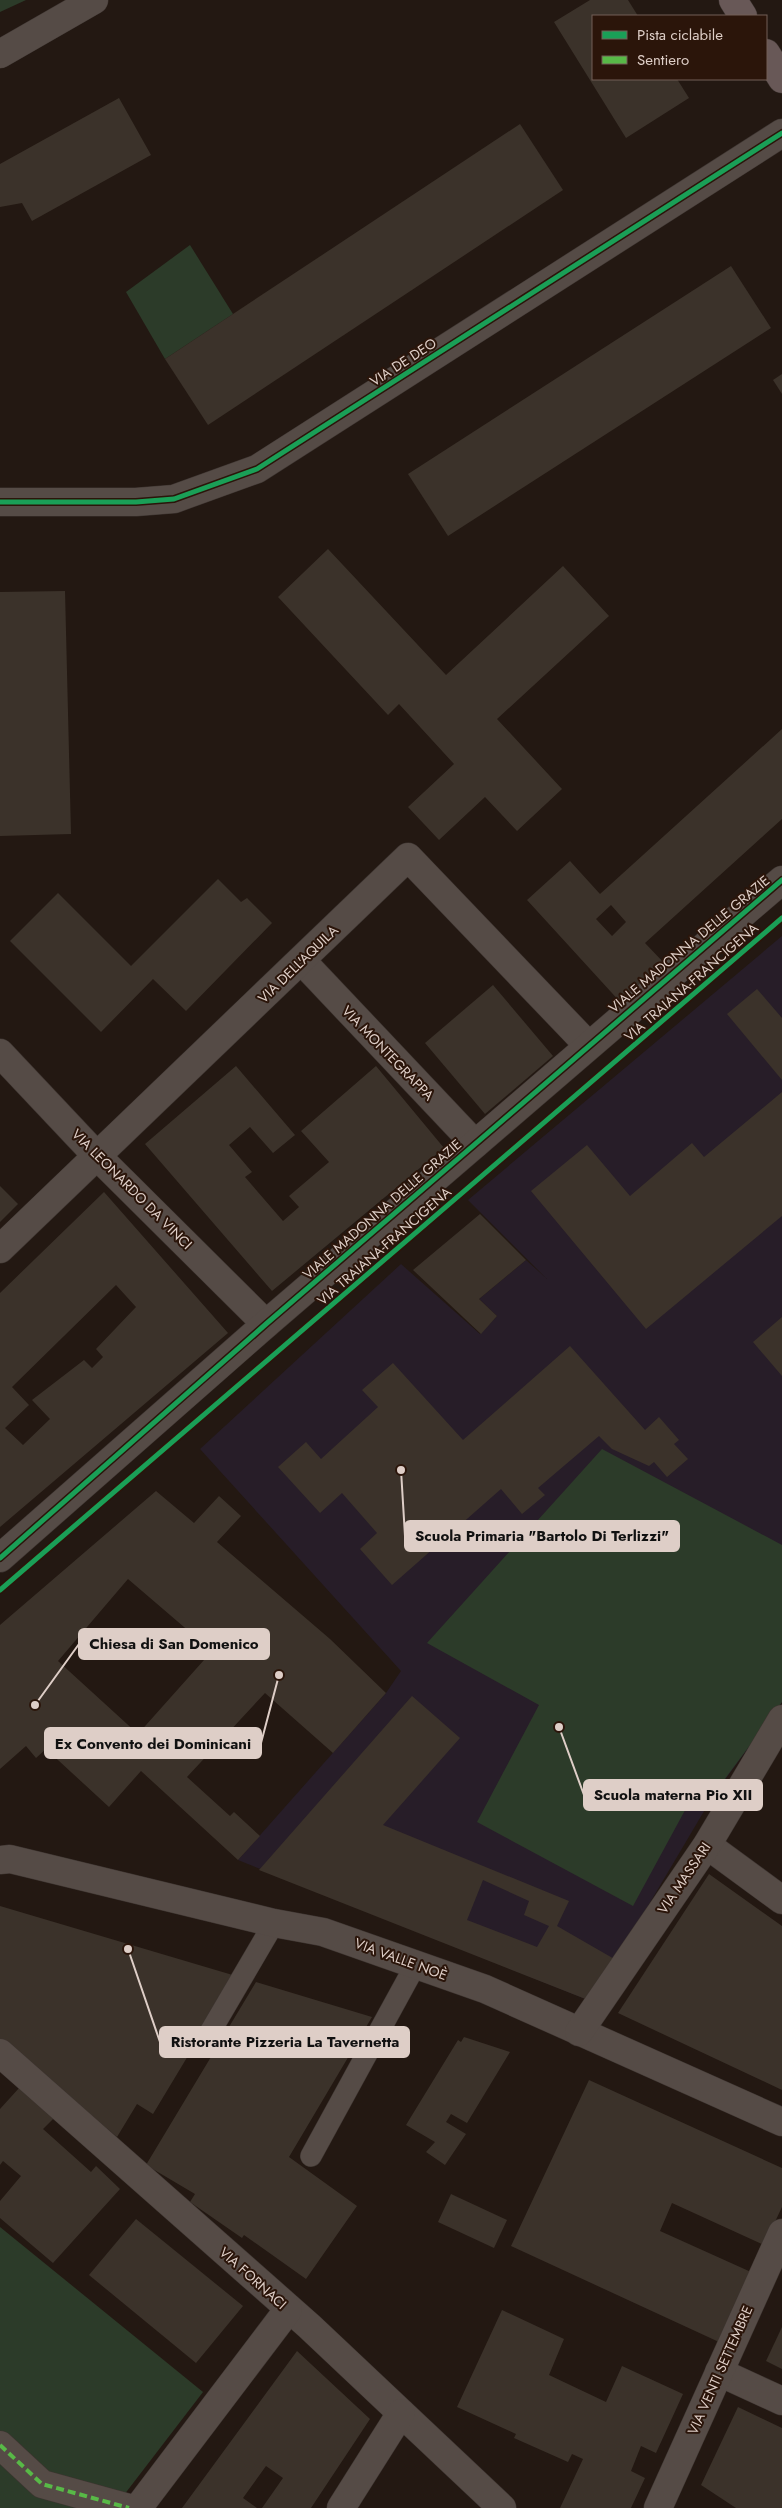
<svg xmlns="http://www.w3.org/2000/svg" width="782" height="2508" font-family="Jost,sans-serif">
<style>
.education{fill:#271d28}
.green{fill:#2c3b29}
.building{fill:#3b322a;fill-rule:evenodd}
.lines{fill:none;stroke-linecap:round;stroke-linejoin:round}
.service-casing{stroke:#3e3531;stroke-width:22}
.pedestrian-casing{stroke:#3e3531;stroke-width:29}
.minor-casing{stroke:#3e3531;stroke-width:29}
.tertiary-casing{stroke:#3e3531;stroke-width:29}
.primary-casing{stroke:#3e3531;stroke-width:29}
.service{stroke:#554b46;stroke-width:21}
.pedestrian{stroke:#554b46;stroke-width:28}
.minor{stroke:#554b46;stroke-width:28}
.tertiary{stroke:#554b46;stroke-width:28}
.primary{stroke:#685857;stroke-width:28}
.quiet{stroke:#58b947;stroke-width:4;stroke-dasharray:8 4;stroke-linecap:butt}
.cycleway-casing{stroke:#2b150a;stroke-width:8}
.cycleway{stroke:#1a9f57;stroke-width:5}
.labels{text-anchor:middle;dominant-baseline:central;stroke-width:4;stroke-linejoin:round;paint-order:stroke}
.street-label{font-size:14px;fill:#decec7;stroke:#2b150a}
.leader{fill:none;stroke:#decec7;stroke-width:2}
.callout-dot{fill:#decec7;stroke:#2b150a;stroke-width:2}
.callout{fill:#decec7;stroke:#decec7;stroke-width:2}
.callout-label{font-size:15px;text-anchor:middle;font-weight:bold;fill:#111}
</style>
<rect width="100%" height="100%" fill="#231812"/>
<path class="education" d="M782,936V1702L713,1796L616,1960L588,2000L238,1860L386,1693L401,1671L200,1449L401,1264L480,1334L497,1316L479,1299L526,1260L547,1279L468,1200Z"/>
<g class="green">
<path d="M0,0H26L0,12Z"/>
<path d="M190,245L233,314L165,359L126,292Z"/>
<path d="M602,1449L782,1545V1702L710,1799L696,1790L633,1906L477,1822L539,1705L427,1643Z"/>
<path d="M0,2227L203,2392L114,2508H0Z"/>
</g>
<g class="building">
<path d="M590,0H628L638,16H593V79H677L689,98L626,138L554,22Z"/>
<path d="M119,98L151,155L32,221L22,203L0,207V164Z"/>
<path d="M520,124L563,190L208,425L165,359Z"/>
<path d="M731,266L771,328L448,536L408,474Z"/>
<path d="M782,374V394L773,380Z"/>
<path d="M328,549L446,675L563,566L609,616L497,719L562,789L517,831L485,797L439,840L408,807L454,764L399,704L388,715L278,597Z"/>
<path d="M65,591L71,834L0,836V592Z"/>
<path d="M782,729V819L645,943L665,964L622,1004L527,900L570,861L600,894ZM611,905L626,922L612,936L596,919Z"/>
<path d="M218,879L241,902L247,898L272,923L186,1011L153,979L101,1032L10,941L58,893L131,966Z"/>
<path d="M493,985L553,1056L485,1114L425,1043Z"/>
<path d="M757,989L782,1018V1080L727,1014Z"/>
<path d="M236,1066L295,1135L273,1153L250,1127L229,1145L252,1172L245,1177L283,1221L299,1207L289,1196L329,1162L301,1131L376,1066L444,1148L272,1291L145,1144Z"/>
<path d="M782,1092V1216L646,1329L531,1191L587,1145L630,1196L692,1143L704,1157Z"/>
<path d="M0,1186L18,1204L0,1222Z"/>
<path d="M104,1192L228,1333L0,1527V1293ZM116,1285L136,1307L96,1349L103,1357L92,1368L84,1360L32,1400L50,1419L23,1445L5,1428L29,1405L12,1387Z"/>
<path d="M480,1214L526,1260L479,1299L497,1316L481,1334L413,1270Z"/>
<path d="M782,1317V1376L753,1342Z"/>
<path d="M570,1346L645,1430L659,1417L679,1440L674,1444L688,1459L667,1477L654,1462L649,1466L612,1449L599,1436L538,1488L545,1495L522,1514L501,1489L392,1585L360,1549L377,1533L342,1493L320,1513L278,1467L306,1442L321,1459L378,1407L362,1390L393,1363L463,1440Z"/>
<path d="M156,1491L194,1523L219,1496L241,1516L217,1542L330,1639L386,1693L333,1753L265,1693L187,1777L230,1816L234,1812L260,1836L238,1860L141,1771L109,1807L46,1749L36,1758L26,1746L0,1769V1625ZM128,1579L212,1651L138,1734L58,1661Z"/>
<path d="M412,1696L460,1738L383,1825L569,1901L557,1926L616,1960L588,2000L259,1870ZM483,1880L529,1901L524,1915L549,1926L537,1947L467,1920Z"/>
<path d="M709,1874L782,1926V2090L618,2013Z"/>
<path d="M0,1906L236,1976L153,2114L137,2104L117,2137L0,2039Z"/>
<path d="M256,1982L372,2017L289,2157L357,2206L306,2279L244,2235L242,2238L190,2202L195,2194L146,2165Z"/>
<path d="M464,2037L510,2052L467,2123L451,2114L446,2122L466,2134L445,2165L426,2152L435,2142L406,2125L458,2040L461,2042Z"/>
<path d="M589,2080L782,2168V2207L764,2245L672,2203L660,2231L751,2272L719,2342L511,2246Z"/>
<path d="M20,2087L54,2118L43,2129L91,2172L96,2166L120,2189L53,2263L0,2218V2201L21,2176L3,2161L0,2165V2109Z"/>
<path d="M451,2194L507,2220L494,2248L438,2222Z"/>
<path d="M136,2219L243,2306L196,2363L89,2275Z"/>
<path d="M502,2310L564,2339L549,2375L606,2402L622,2366L683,2394L656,2453L641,2446L631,2471L645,2478L631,2508H560L583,2459L572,2454L568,2462L514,2438L516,2434L457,2407Z"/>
<path d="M782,2327V2369L766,2361Z"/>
<path d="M297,2351L370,2419L311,2508H262L283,2478L266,2466L243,2498L257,2508H182Z"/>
<path d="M738,2407L782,2428V2508H736L701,2485Z"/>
</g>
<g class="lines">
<defs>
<g id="service">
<path d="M206,2039L274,1923"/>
<path d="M311,2156L416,1964"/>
</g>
<path id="pedestrian" d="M0,2445L42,2484L129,2508"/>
<g id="minor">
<path d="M0,54L94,0"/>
<path d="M0,502H136L174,499L257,469L782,133"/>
<path d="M302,961L475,1144"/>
<path d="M0,1053L97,1156L266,1324"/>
<path d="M0,1249L408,857L588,1045"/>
<path d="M707,1845L782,1900"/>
<path d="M0,2053L309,2326L502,2508"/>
<path d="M719,2372L782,2401"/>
<path d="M138,2508L288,2310"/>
<path d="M341,2508L401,2413"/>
<path d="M658,2508L782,2233"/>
</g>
<g id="tertiary">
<path d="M0,1558L266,1324L782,880"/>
<path d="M0,1860L10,1859L274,1923L323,1932L485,1989L782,2122"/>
<path d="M579,2032L707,1845L782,1719"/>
</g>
<g id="primary">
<path d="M733,0L743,16"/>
<path d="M766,53L782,79"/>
</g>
</defs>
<use href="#service" class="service-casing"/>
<use href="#pedestrian" class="pedestrian-casing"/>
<use href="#minor" class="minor-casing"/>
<use href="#tertiary" class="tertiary-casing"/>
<use href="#primary" class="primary-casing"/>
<use href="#service" class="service"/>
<use href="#pedestrian" class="pedestrian"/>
<use href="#minor" class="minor"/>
<use href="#tertiary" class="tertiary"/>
<use href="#primary" class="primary"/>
<path class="quiet" d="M0,2445L42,2484L129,2508"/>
<defs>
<g id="cycleway">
<path d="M0,502H136L174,499L257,469L782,133"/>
<path d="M0,1558L266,1324L782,880"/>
<path d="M0,1590L782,918"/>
</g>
</defs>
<use href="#cycleway" class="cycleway-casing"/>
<use href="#cycleway" class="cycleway"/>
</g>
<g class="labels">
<g class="street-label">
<text transform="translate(403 362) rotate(-33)">VIA DE DEO</text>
<text transform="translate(689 944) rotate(-40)">VIALE MADONNA DELLE GRAZIE</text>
<text transform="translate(298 964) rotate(-44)">VIA DELL'AQUILA</text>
<text transform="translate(691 982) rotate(-41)">VIA TRAIANA-FRANCIGENA</text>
<text transform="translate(388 1053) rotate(46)">VIA MONTEGRAPPA</text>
<text transform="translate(132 1189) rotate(45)">VIA LEONARDO DA VINCI</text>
<text transform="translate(382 1209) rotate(-41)">VIALE MADONNA DELLE GRAZIE</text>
<text transform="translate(384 1246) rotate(-41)">VIA TRAIANA-FRANCIGENA</text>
<text transform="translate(684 1878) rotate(-56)">VIA MASSARI</text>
<text transform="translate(401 1959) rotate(20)">VIA VALLE NOÈ</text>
<text transform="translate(253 2278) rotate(42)">VIA FORNACI</text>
<text transform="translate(720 2370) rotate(-66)">VIA VENTI SETTEMBRE</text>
</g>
</g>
<path class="leader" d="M401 1470L405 1536M35 1705L79 1644M279 1675L261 1743M559 1727L584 1795M128 1949L160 2042"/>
<g class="callout-dot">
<circle cx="401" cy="1470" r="5"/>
<circle cx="35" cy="1705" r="5"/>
<circle cx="279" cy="1675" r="5"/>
<circle cx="559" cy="1727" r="5"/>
<circle cx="128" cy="1949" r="5"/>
</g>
<g class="callout">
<rect x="405" y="1521" width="274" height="30" rx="5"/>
<rect x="79" y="1629" width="190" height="30" rx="5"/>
<rect x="45" y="1728" width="216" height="30" rx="5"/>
<rect x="584" y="1780" width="178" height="30" rx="5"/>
<rect x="160" y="2027" width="249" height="30" rx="5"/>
</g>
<g class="callout-label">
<text x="542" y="1541">Scuola Primaria "Bartolo Di Terlizzi"</text>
<text x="174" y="1649">Chiesa di San Domenico</text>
<text x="153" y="1749">Ex Convento dei Dominicani</text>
<text x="673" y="1800">Scuola materna Pio XII</text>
<text x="285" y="2047">Ristorante Pizzeria La Tavernetta</text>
</g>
<rect x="592" y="15" width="175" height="65" fill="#2b150a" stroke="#735f56"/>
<rect x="602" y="31" width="25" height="8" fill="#1a9f57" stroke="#735f56"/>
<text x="637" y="40" font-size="15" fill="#decec7">Pista ciclabile</text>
<rect x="602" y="56" width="25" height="8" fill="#58b947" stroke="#735f56"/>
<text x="637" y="65" font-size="15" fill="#decec7">Sentiero</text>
</svg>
